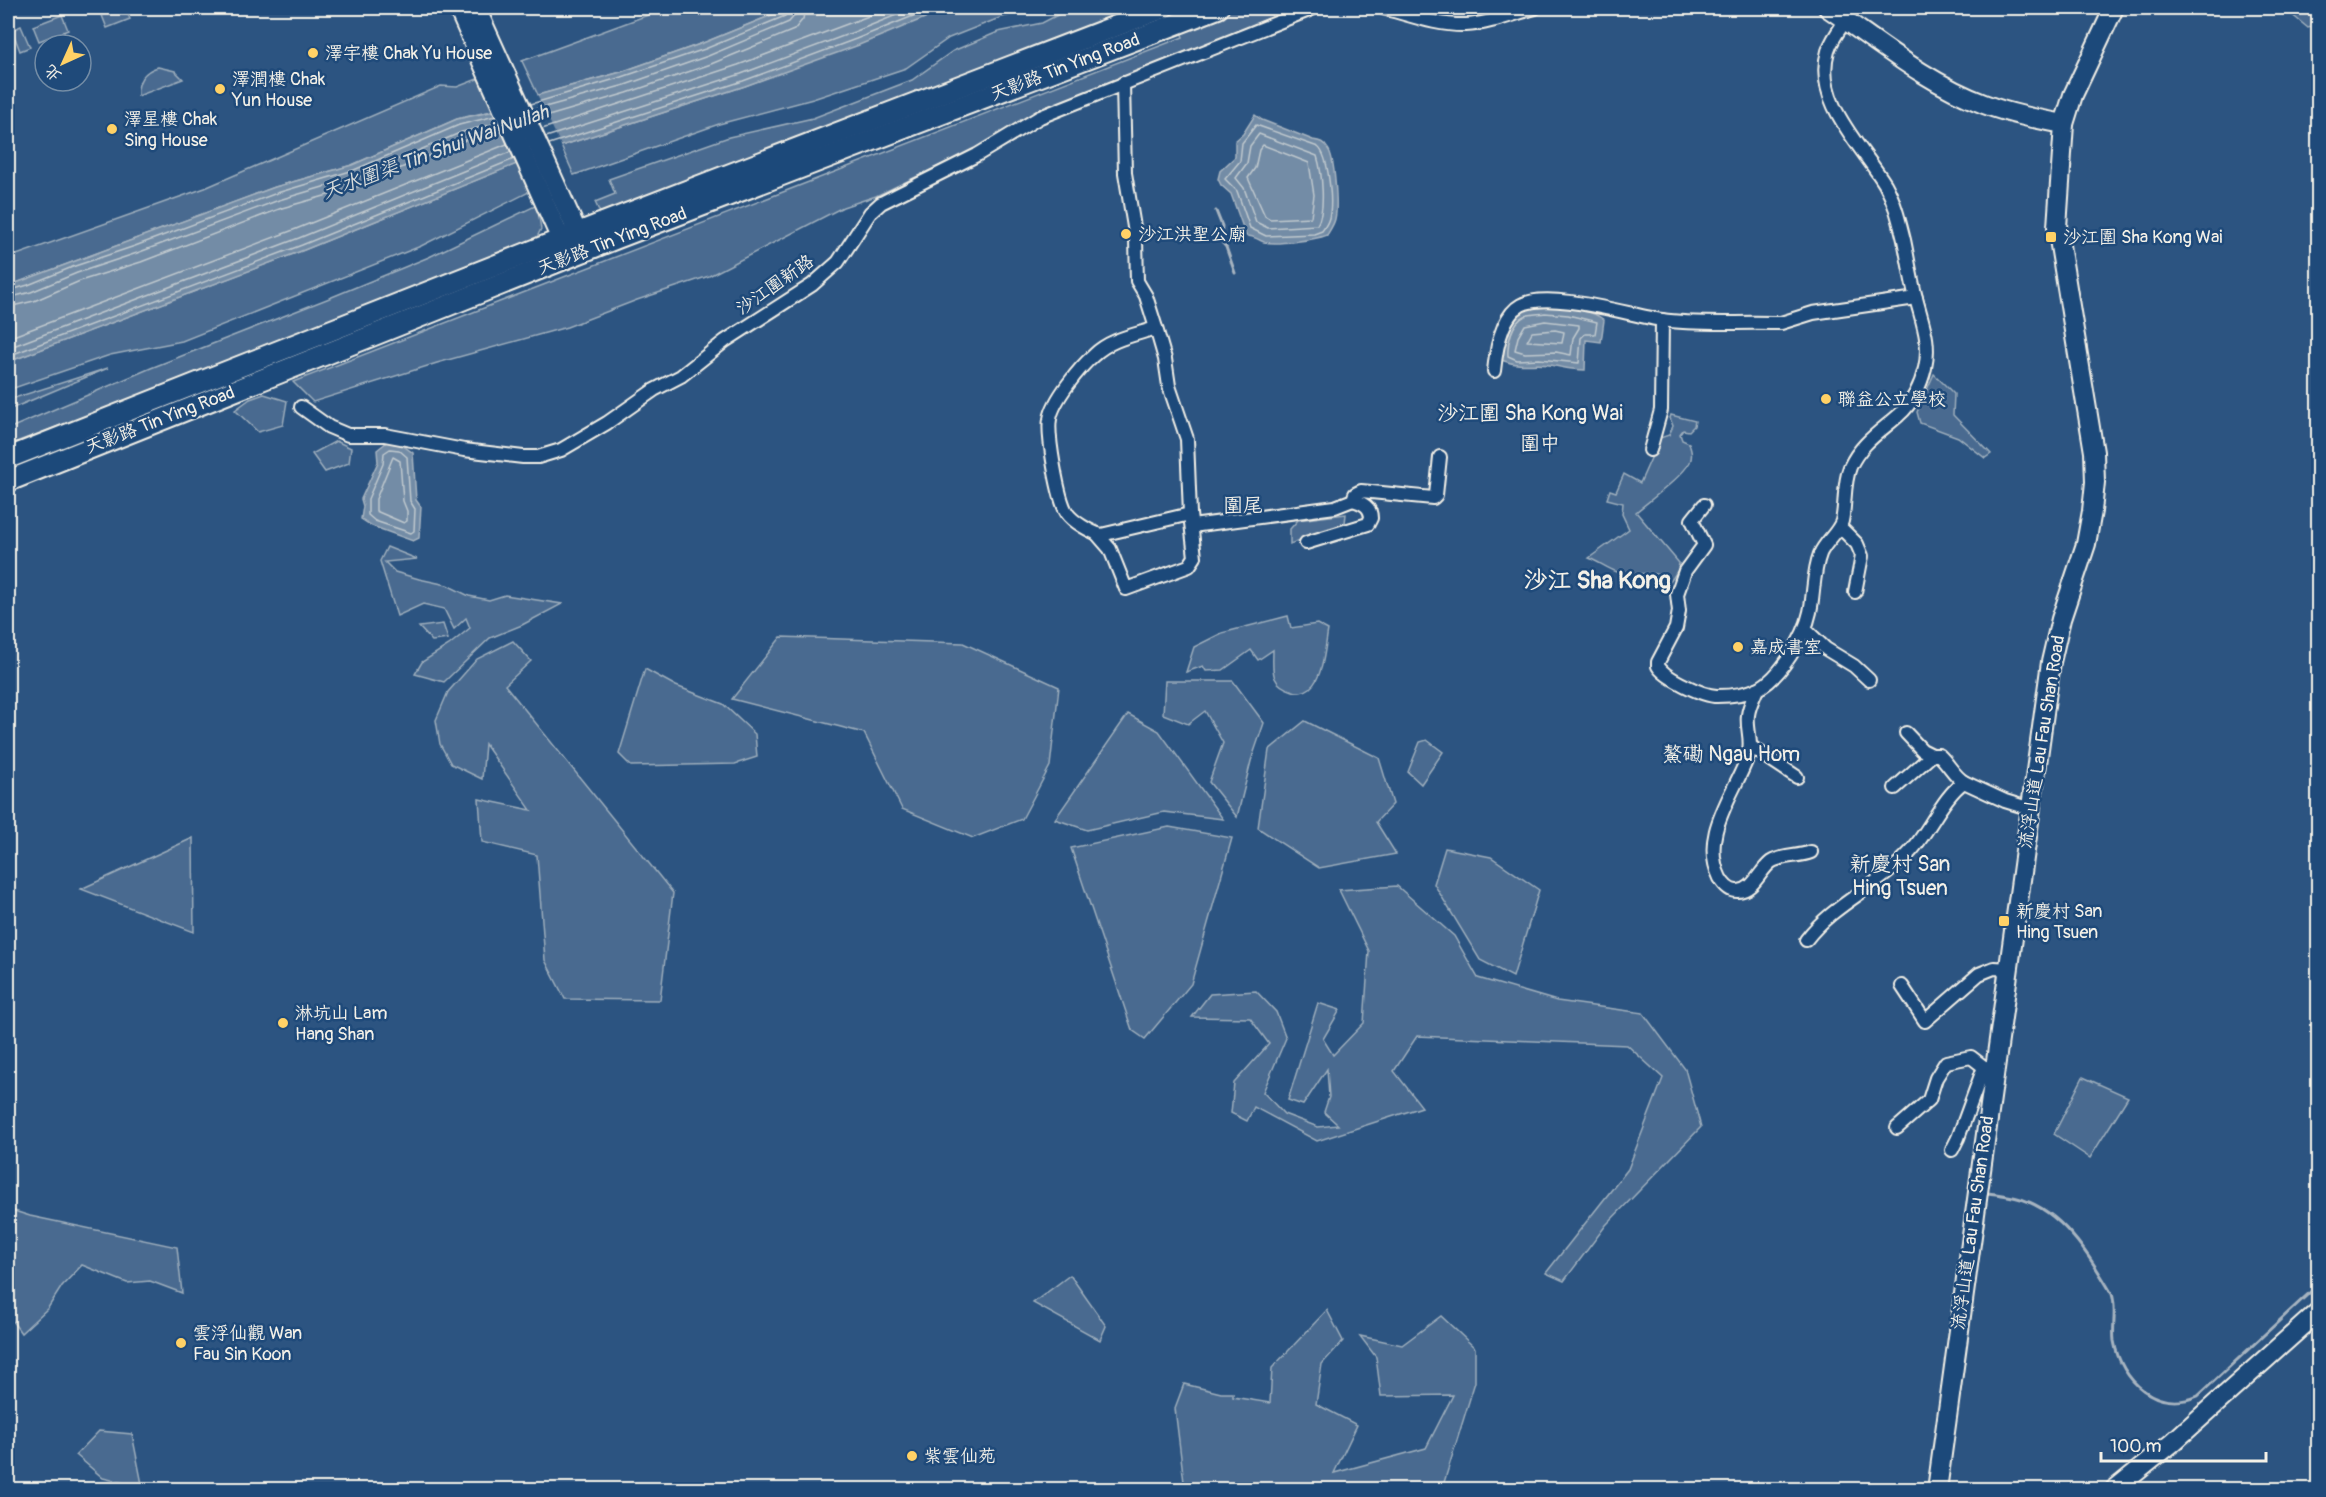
<svg xmlns="http://www.w3.org/2000/svg" width="2326" height="1497" font-family="Pangolin,'LXGW WenKai TC',sans-serif">
<style>
.green{fill:#496b90;stroke:#9eaebc;stroke-width:1.5}
.water{fill:#738ca6;stroke:#a7b4c0;stroke-width:1.5}
.pier{fill:#2c5481}
.lines{fill:none;stroke-linecap:round;stroke-linejoin:round}
.shore{stroke:#c0c9ce;stroke-width:1.5}
.stream{stroke:#a7b4c0;stroke-width:3}
.street-casing{stroke:#f4f1e8;stroke-width:16}
.secondary-casing{stroke:#f4f1e8;stroke-width:22}
.primary-casing{stroke:#f4f1e8;stroke-width:24}
.street{stroke:#1f4a7a;stroke-width:12}
.secondary{stroke:#1f4a7a;stroke-width:18}
.primary{stroke:#1f4a7a;stroke-width:20}
.poi-dot{fill:#ffd166;stroke:#1f4a7a;stroke-width:2}
.labels{text-anchor:middle;dominant-baseline:central;stroke-width:5;stroke-linejoin:round;paint-order:stroke}
.poi-label{font-size:18px;fill:#f4f1e8;stroke:#1f4a7a;text-anchor:start}
.street-label{font-size:18px;fill:#f4f1e8;stroke:#1f4a7a}
.water-label{font-size:20px;font-style:italic;fill:#dadddb;stroke:#1f4a7a}
.neighbourhood-label{font-size:20px;fill:#f4f1e8;stroke:#1f4a7a}
.quarter-label{font-size:21px;fill:#f4f1e8;stroke:#1f4a7a}
.district-label{font-size:24px;font-weight:bold;fill:#f4f1e8;stroke:#1f4a7a}
</style>
<rect width="100%" height="100%" fill="#2c5481"/>
<filter id="ink" filterUnits="userSpaceOnUse"><feTurbulence type="fractalNoise" baseFrequency=".0167" numOctaves="2"/><feDisplacementMap in="SourceGraphic" scale="12" xChannelSelector="R" yChannelSelector="G"/><feConvolveMatrix kernelMatrix="1 2 1 2 8 2 1 2 1" color-interpolation-filters="sRGB"/></filter>
<g filter="url(#ink)">
<g class="green">
<path d="M99,8H125L130,19L107,28Z"/>
<path d="M667,8H789L703,43L621,72L538,95L522,61Z"/>
<path d="M949,8H1042L1002,17L949,38L906,68L813,99L719,124L574,175L561,146L745,86Z"/>
<path d="M1071,8H1139L930,91L676,184L601,215L595,202L615,194L609,179L729,137L813,118L912,80L953,51L998,32L1042,23Z"/>
<path d="M1235,8H1269L1272,17L1122,79L876,196L843,207L709,276L637,300L567,327L437,363L313,402L293,382L1183,37L1180,29Z"/>
<path d="M2284,8H2308L2318,15V25L2308,28Z"/>
<path d="M62,15L68,30L39,41L33,26Z"/>
<path d="M21,26L30,47L20,51L12,30Z"/>
<path d="M158,67L175,71L183,79L138,96C137,81 144,71 158,67Z"/>
<path d="M480,78L495,110L457,119L352,165L275,187L8,286V258L205,188L441,86L457,87Z"/>
<path d="M519,163L531,191L421,246L182,341L110,355L8,390V362L304,250Z"/>
<path d="M537,205L541,229L536,239L180,381L8,445V429L151,368L327,299L429,257Z"/>
<path d="M108,368L8,410V400Z"/>
<path d="M1934,374L1954,394L1953,415L1991,454L1985,458L1958,437L1920,423L1917,412Z"/>
<path d="M264,394L287,401L283,425L258,432L235,410L250,399Z"/>
<path d="M1671,415L1695,421L1694,426L1689,431L1683,430L1680,434L1682,440L1689,443C1691,450 1693,455 1690,462C1682,477 1650,500 1636,512L1679,563L1678,570L1670,582C1656,567 1637,577 1620,573C1609,570 1599,562 1589,558L1629,529L1622,514L1623,503L1607,499L1610,490L1616,492L1624,474L1640,483L1660,438L1669,435L1673,426L1670,418Z"/>
<path d="M336,441L351,448L349,463L325,472L312,454Z"/>
<path d="M1346,514L1345,523L1290,544V529L1298,520Z"/>
<path d="M387,547L417,559L385,562L395,572L419,579L447,585L469,596L489,600L505,595L562,604L522,625L490,638L444,682L415,674L422,662L449,645L470,628L466,618L454,629L444,609L423,604L397,616L380,561Z"/>
<path d="M1288,616L1291,628L1317,624L1328,630C1325,646 1324,676 1310,688C1305,692 1298,693 1293,691C1269,684 1273,670 1273,650L1258,660L1251,650L1223,670L1206,671L1203,666L1186,672L1194,647L1222,633Z"/>
<path d="M443,624L448,639L432,641L419,627Z"/>
<path d="M781,637L963,643L1059,687L1050,766L1022,819L973,838L902,809L864,733L732,699Z"/>
<path d="M513,641L531,661L505,685L673,893L660,1000L565,999L545,960L537,855L482,842L479,799L531,810L485,744L482,779L451,764L440,744L436,720L448,692L477,659Z"/>
<path d="M645,669L676,686L723,704L755,734L757,757L735,764L631,766L619,754Z"/>
<path d="M1165,681H1233L1264,723L1251,761L1237,817L1209,782L1223,743L1205,711L1188,724L1163,714Z"/>
<path d="M1128,714L1159,731L1223,819L1164,812L1087,830L1055,819Z"/>
<path d="M1305,721L1379,758L1393,804L1376,822L1396,854L1319,868L1258,828L1269,750Z"/>
<path d="M1427,740L1443,752L1421,784L1408,772L1420,742Z"/>
<path d="M1169,827L1232,838L1191,984L1145,1039L1132,1030L1071,848Z"/>
<path d="M193,838L194,932L81,889Z"/>
<path d="M1445,848L1491,857L1539,890L1513,977L1480,960L1434,884Z"/>
<path d="M1397,886L1454,936L1478,978L1557,1001L1643,1013L1685,1069L1701,1127L1606,1225L1564,1281L1546,1273L1628,1169L1663,1078L1627,1045L1417,1036L1394,1071L1422,1107L1317,1141L1254,1107L1247,1121L1231,1113L1234,1083L1269,1044L1250,1018L1192,1017L1210,994L1256,991L1276,1012L1286,1038L1263,1092L1284,1114L1318,1127L1338,1125L1324,1112L1329,1097L1327,1069L1303,1105L1288,1100L1318,1003L1340,1010L1323,1039L1333,1055L1364,1023L1369,951L1339,890Z"/>
<path d="M2083,1077L2128,1097L2090,1158L2054,1134Z"/>
<path d="M8,1209L30,1216L177,1247L182,1293L150,1281L127,1283L82,1265L62,1286L48,1308L21,1333L8,1315Z"/>
<path d="M1070,1275L1106,1326L1100,1340L1033,1303Z"/>
<path d="M1327,1310L1343,1341L1322,1364L1316,1404L1357,1425L1334,1473L1426,1448L1453,1395L1381,1396L1376,1357L1360,1336L1402,1345L1441,1316L1475,1348V1382L1442,1489L1213,1490V1485C1201,1491 1196,1488 1184,1482L1175,1408L1184,1384L1221,1393H1233V1397L1270,1403L1272,1368Z"/>
<path d="M99,1431L132,1434L143,1489H127L129,1484L103,1478L76,1455Z"/>
</g>
<g class="water">
<path d="M789,8H949L859,45L745,86L561,146L304,250L8,362V286L275,187L352,165L457,119L490,112L538,95L621,72L703,43Z"/>
<path d="M1255,115L1262,120L1313,140C1320,141 1324,142 1328,149C1335,158 1338,207 1335,219C1334,224 1330,230 1327,235C1315,240 1276,245 1264,242C1257,240 1254,235 1246,236L1231,194L1221,185L1218,179L1220,171L1235,157V141L1243,134Z"/>
<path d="M1545,307C1562,307 1590,308 1604,320L1601,342L1586,340L1585,370C1573,370 1566,368 1555,366C1535,361 1525,369 1501,360C1501,343 1506,317 1525,310C1531,308 1539,308 1545,307Z"/>
<path d="M387,442L402,445L413,453L416,500L421,507L419,538L413,541L372,526L361,519L363,506L361,499L378,462L377,450Z"/>
</g>
<path class="pier" d="M536,92L562,148L520,166L493,107Z"/>
<g class="lines">
<g class="shore">
<path d="M531,104L622,77L705,49L785,16L789,8"/>
<path d="M534,110L625,85L708,56L789,22L795,15L796,8"/>
<path d="M538,119L627,93L711,64L794,30L803,19L805,8"/>
<path d="M1256,125L1318,147C1329,156 1333,203 1329,218C1328,222 1325,227 1322,231L1314,234L1266,236L1250,228L1237,191L1225,179L1240,161L1242,143Z"/>
<path d="M542,129L738,65L890,8"/>
<path d="M1259,134L1317,156C1322,172 1326,210 1317,225L1268,228L1256,222L1244,188L1236,178L1247,163L1250,146Z"/>
<path d="M546,137L741,74L854,32L914,8"/>
<path d="M549,144L743,81L856,39L933,8"/>
<path d="M1263,145L1309,163L1314,195L1311,217L1270,219L1265,216L1248,178L1255,168L1259,150Z"/>
<path d="M8,291L28,285L75,266L135,246L277,193L354,170L459,125L495,116"/>
<path d="M8,298L31,292L77,273L137,253L279,200L357,177L462,132L498,123"/>
<path d="M8,307L34,301L80,281L141,262L282,208L360,186L465,140L501,132"/>
<path d="M1545,313L1568,315L1597,322L1595,334H1585L1581,338L1579,363L1539,359L1517,360L1508,356C1507,343 1512,322 1525,316C1531,314 1539,314 1545,313Z"/>
<path d="M1545,321L1579,325V328L1573,338L1571,355L1556,352L1525,353L1515,350L1518,337L1525,325Z"/>
<path d="M1555,330L1564,332L1562,343L1527,341L1532,332Z"/>
<path d="M8,338L296,229L507,144"/>
<path d="M8,348L299,238L510,152"/>
<path d="M8,356L302,245L514,159"/>
<path d="M390,449L399,450L407,457L410,501L415,509L414,531L411,533L375,521L368,515V499L383,464L384,453Z"/>
<path d="M393,457L400,461L403,501L407,511V521L404,523L376,511V499Z"/>
</g>
<g class="stream">
<path d="M1216,211L1222,226L1221,241L1226,247L1235,273"/>
<path d="M1988,1193C2001,1195 2016,1196 2029,1202C2067,1218 2092,1260 2112,1294C2117,1309 2112,1325 2114,1341C2121,1381 2157,1414 2198,1396L2318,1285"/>
</g>
<defs>
<g id="street">
<path d="M1383,8C1410,15 1438,26 1466,25C1489,24 1513,14 1535,8"/>
<path d="M1156,328C1135,335 1110,339 1094,355C1080,367 1053,400 1050,419C1047,435 1058,499 1067,513C1073,522 1091,532 1101,535L1190,514"/>
<path d="M1494,371C1496,350 1501,316 1521,305C1550,290 1629,315 1662,320C1695,325 1738,322 1772,323H1781L1813,313L1916,298"/>
<path d="M301,407L329,427L348,435H385L464,450L523,457H538L561,450L607,423L654,390L681,376L725,341L812,285L838,262L870,213L881,203L977,155L1040,117L1314,8"/>
<path d="M1650,450L1661,410L1662,320"/>
<path d="M1704,505L1692,520L1704,545L1685,571L1677,594L1679,611L1676,628L1658,662V666C1665,678 1703,696 1717,696C1729,696 1746,694 1757,689C1780,679 1805,636 1810,612C1814,594 1813,572 1820,554C1825,542 1838,533 1842,521C1846,503 1843,485 1850,467C1861,443 1880,432 1899,415C1912,404 1921,385 1925,368C1931,342 1922,322 1916,298C1911,279 1908,259 1904,240C1899,220 1895,202 1885,184C1862,146 1813,101 1828,51C1832,39 1839,30 1846,20"/>
<path d="M1192,526L1335,507L1353,500L1355,494L1361,491L1433,498L1436,495L1440,457"/>
<path d="M1840,527L1857,544L1862,556L1855,592"/>
<path d="M1097,534L1110,549L1126,589L1189,566L1195,557L1190,514L1187,439L1169,386L1165,359L1156,328L1146,296L1137,281L1136,239L1125,173L1123,83"/>
<path d="M1306,543L1368,524L1371,518C1371,507 1363,503 1353,500"/>
<path d="M1805,629L1826,649L1854,666L1869,680"/>
<path d="M1757,689C1754,697 1749,706 1748,715C1746,730 1753,740 1748,756C1734,795 1699,835 1720,878C1724,885 1729,891 1737,891C1753,892 1760,870 1771,862C1781,855 1799,857 1811,852"/>
<path d="M1906,733L1922,750L1932,755"/>
<path d="M1750,746L1797,777"/>
<path d="M1895,788L1932,755H1939C1949,764 1953,775 1964,782"/>
<path d="M1806,940C1834,903 1880,886 1911,851C1928,833 1944,795 1964,782L2005,801L2031,809"/>
<path d="M1902,986L1925,1021L1979,974L1994,968L2009,969"/>
<path d="M1897,1128L1929,1100L1936,1078L1946,1062L1971,1057L1984,1067"/>
<path d="M1952,1150L1958,1138L1984,1067L1991,1068"/>
</g>
<g id="secondary">
<path d="M458,8L567,253"/>
<path d="M476,8L584,247"/>
<path d="M1828,8C1878,42 1927,83 1984,104C2010,114 2037,119 2064,124"/>
<path d="M1937,1490L2051,662L2061,619L2086,544L2092,511L2095,482L2094,452L2057,227L2064,124L2073,95L2114,8"/>
<path d="M2114,1490L2172,1443L2318,1312"/>
</g>
<g id="primary">
<path d="M8,458L598,225L1163,8"/>
<path d="M8,481L617,238L1218,8"/>
</g>
</defs>
<use href="#street" class="street-casing"/>
<use href="#secondary" class="secondary-casing"/>
<use href="#primary" class="primary-casing"/>
<use href="#street" class="street"/>
<use href="#secondary" class="secondary"/>
<use href="#primary" class="primary"/>
</g>
</g>
<g class="poi-dot">
<circle cx="313" cy="53" r="6"/>
<circle cx="220" cy="89" r="6"/>
<circle cx="112" cy="129" r="6"/>
<circle cx="1126" cy="234" r="6"/>
<rect x="2045" y="231" width="12" height="12" rx="3"/>
<circle cx="1826" cy="399" r="6"/>
<circle cx="1738" cy="647" r="6"/>
<rect x="1998" y="915" width="12" height="12" rx="3"/>
<circle cx="283" cy="1023" r="6"/>
<circle cx="181" cy="1343" r="6"/>
<circle cx="912" cy="1456" r="6"/>
</g>
<g class="labels">
<g class="poi-label">
<text x="325" y="53">澤宇樓 Chak Yu House</text>
<text x="232" y="79">澤潤樓 Chak<tspan x="232" dy="21">Yun House</tspan></text>
<text x="124" y="119">澤星樓 Chak<tspan x="124" dy="21">Sing House</tspan></text>
<text x="1138" y="234">沙江洪聖公廟</text>
<text x="2063" y="237">沙江圍 Sha Kong Wai</text>
<text x="1838" y="399">聯益公立學校</text>
<text x="1750" y="647">嘉成書室</text>
<text x="2016" y="911">新慶村 San<tspan x="2016" dy="21">Hing Tsuen</tspan></text>
<text x="295" y="1013">淋坑山 Lam<tspan x="295" dy="21">Hang Shan</tspan></text>
<text x="193" y="1333">雲浮仙觀 Wan<tspan x="193" dy="21">Fau Sin Koon</tspan></text>
<text x="924" y="1456">紫雲仙苑</text>
</g>
<g class="street-label">
<text transform="translate(1065 67) rotate(-21)">天影路 Tin Ying Road</text>
<text transform="translate(612 241) rotate(-21)">天影路 Tin Ying Road</text>
<text transform="translate(775 285) rotate(-35)">沙江圍新路</text>
<text transform="translate(160 420) rotate(-21)">天影路 Tin Ying Road</text>
<text transform="translate(2042 742) rotate(-81)">流浮山道 Lau Fau Shan Road</text>
<text transform="translate(1973 1223) rotate(-82)">流浮山道 Lau Fau Shan Road</text>
</g>
<g class="water-label">
<text transform="translate(435 152) rotate(-20)">天水圍渠 Tin Shui Wai Nullah</text>
</g>
<g class="neighbourhood-label">
<text x="1540" y="443">圍中</text>
<text x="1243" y="505">圍尾</text>
</g>
<g class="quarter-label">
<text x="1530" y="413">沙江圍 Sha Kong Wai</text>
<text x="1731" y="754">鰲磡 Ngau Hom</text>
<text x="1900" y="864">新慶村 San<tspan x="1900" dy="24">Hing Tsuen</tspan></text>
</g>
<g class="district-label">
<text x="1597" y="580">沙江 Sha Kong</text>
</g>
</g>
<rect width="2326" height="1497" fill="none" stroke="#1f4a7a" stroke-width="30"/>
<rect x="15" y="15" width="2296" height="1467" fill="none" stroke="#f4f1e8" stroke-width="2" filter="url(#ink)"/>
<g transform="translate(63 63) rotate(225)"><circle r="28" fill="#1f4a7a" stroke="#748da6" stroke-width="1.5"/>
<path d="M0-4.5L10 22L0 15L-10 22Z" fill="#ffd166"/>
<text y="-9" font-size="16" font-weight="bold" text-anchor="middle" fill="#f4f1e8">北</text>
</g>
<path d="M2101 1452v9h165v-9" fill="none" stroke="#f4f1e8" stroke-width="3"/>
<text x="2110" y="1452" font-size="18" fill="#f4f1e8" stroke="#1f4a7a" stroke-width="4.5" paint-order="stroke">100 m</text>
</svg>
